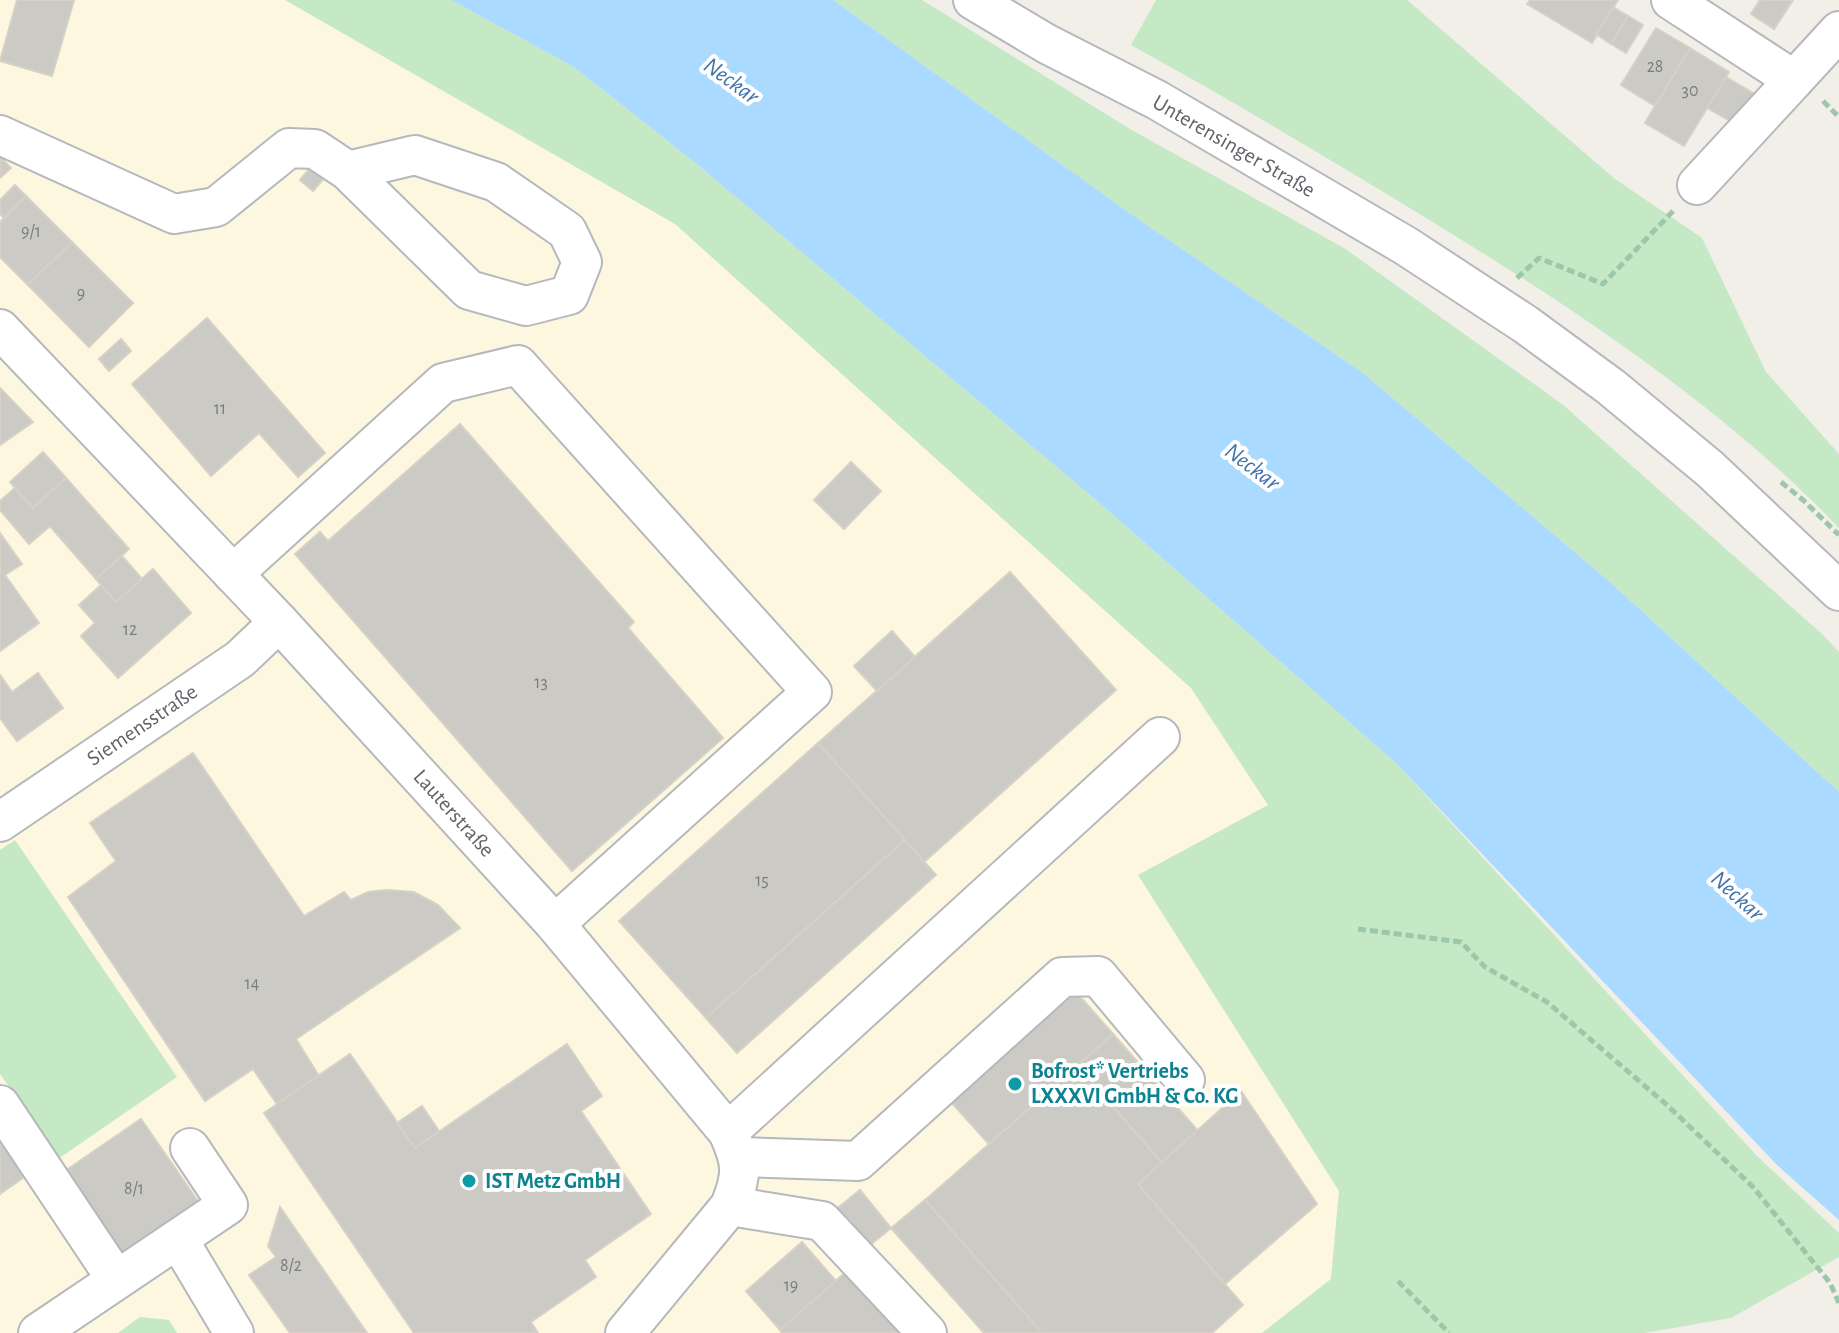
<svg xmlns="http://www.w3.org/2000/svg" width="1839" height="1333" font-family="'Alegreya Sans',sans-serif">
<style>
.commercial{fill:#fef7e0}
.green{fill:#c5e8c5}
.water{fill:#aadaff}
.building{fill:#cccac5;stroke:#d6d1c6;stroke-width:2}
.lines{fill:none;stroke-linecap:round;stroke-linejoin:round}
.minor-casing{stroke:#b5b8bc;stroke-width:42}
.path{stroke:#9cc7a9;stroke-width:5;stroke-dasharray:8 4;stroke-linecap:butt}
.minor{stroke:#fff;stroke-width:38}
.culture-dot{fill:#0f9aa8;stroke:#fff;stroke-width:3}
.labels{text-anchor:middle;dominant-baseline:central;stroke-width:8;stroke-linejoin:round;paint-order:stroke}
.number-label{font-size:18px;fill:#7a7d7f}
.street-label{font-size:22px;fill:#5f6368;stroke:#fff}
.culture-label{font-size:22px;font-weight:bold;fill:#0d838f;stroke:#fff;text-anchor:start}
.water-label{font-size:24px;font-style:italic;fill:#4174aa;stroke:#fff}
</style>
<rect width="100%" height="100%" fill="#f1efe8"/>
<path class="commercial" d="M0,0H285L675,224L1191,688L1268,805L1138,875L1339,1191L1331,1279L1262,1333H0Z"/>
<g class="green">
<path d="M285,0H451L574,67L698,165L1096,500L1397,764L1757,1156L1839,1233V1257L1731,1318L1644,1333H1262L1331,1279L1339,1191L1138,875L1268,805L1191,688L675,224Z"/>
<path d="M833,0H922L1130,129L1344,248L1562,404L1822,634L1839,652V792L1610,582L1363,373L1128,212Z"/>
<path d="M1156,0H1407L1615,179L1702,238L1766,372L1839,454V528C1719,402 1561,300 1413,210C1319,153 1226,97 1131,45Z"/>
<path d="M15,840L177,1077L58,1159L0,1074V850Z"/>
<path d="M140,1317L169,1320L177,1333H118Z"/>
</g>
<path class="water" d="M451,0H833L1128,212L1363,373L1610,582L1839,792V1220L1777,1165L1397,764L1096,500L698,165L574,67Z"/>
<g class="building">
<path d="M17,0H74L52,76L0,61Z"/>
<path d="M1530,0H1618L1592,43L1527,4Z"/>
<path d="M1760,0H1793L1774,29L1751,14Z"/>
<path d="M1613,7L1628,16L1611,44L1596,34Z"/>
<path d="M1628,16L1643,25L1626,53L1611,44Z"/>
<path d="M1656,28L1690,48L1655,106L1621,85Z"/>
<path d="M1690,48L1729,72L1684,146L1645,123Z"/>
<path d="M1726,77L1758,96L1732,122L1707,108Z"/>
<path d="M0,157L11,168L0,178Z"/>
<path d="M317,160L330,171L313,191L300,180Z"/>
<path d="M15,185L26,196L4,218L0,214V200Z"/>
<path d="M26,196L72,242L28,285L0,257V222Z"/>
<path d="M72,242L133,303L89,347L28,285Z"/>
<path d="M207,318L325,453L298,477L259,433L211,476L132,384Z"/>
<path d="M121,339L131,351L109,371L99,359Z"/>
<path d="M0,388L33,422L0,445Z"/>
<path d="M460,424L634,622L628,628L723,738L572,871L295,554L320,532L328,541Z"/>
<path d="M43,452L66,478L33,508L10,482Z"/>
<path d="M851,462L881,491L844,529L814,500Z"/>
<path d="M66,478L129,549L96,579L50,526L29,544L0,510V501L15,488L33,508Z"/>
<path d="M0,533L22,564L5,575L39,623L0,651Z"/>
<path d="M122,556L142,579L116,602L96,579Z"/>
<path d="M153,569L191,613L118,678L81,636L95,623L79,605L101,585L116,602Z"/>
<path d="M1010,572L1116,690L924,862L818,743Z"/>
<path d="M892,631L915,657L877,691L854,666Z"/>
<path d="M38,673L63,708L17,741L0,718V675L12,692Z"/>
<path d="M818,743L905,840L706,1018L619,921Z"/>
<path d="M193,753L304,916L344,892L351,900L368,892L387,890L414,892L438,905L460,928L296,1039L319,1076L277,1104L253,1069L205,1101L68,897L116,861L90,823Z"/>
<path d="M905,840L936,875L737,1053L706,1018Z"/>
<path d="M1076,992L1113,1034L989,1144L951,1102Z"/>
<path d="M1113,1034L1198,1131L1162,1163L1078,1066Z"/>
<path d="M567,1044L602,1096L581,1111L651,1214L585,1260L596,1277L531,1322L538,1333H414L264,1113L350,1054L415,1148Z"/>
<path d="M1078,1066L1162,1163L1138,1184L1243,1305L1212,1333H1042L925,1200Z"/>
<path d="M1241,1091L1317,1204L1225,1284L1138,1184Z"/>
<path d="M422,1106L439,1131L415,1148L397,1123Z"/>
<path d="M141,1119L202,1207L126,1259L65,1171Z"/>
<path d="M0,1134L27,1175L0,1194Z"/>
<path d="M860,1190L891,1228L865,1249L834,1211Z"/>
<path d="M925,1200L1042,1333H984L891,1228Z"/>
<path d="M280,1207L367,1333H290L249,1275L276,1257L268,1246Z"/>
<path d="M802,1242L836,1281L780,1330L746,1291Z"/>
<path d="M848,1270L902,1333H782L780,1330Z"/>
</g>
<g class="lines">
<defs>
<g id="minor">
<path d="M973,0L1047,44L1157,100L1406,246L1525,324L1611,387L1710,469L1839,591"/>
<path d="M1671,0L1794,80L1839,31"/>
<path d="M0,135L174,214L216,207L289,148L315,149L348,171L469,290L526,306L569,295L582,262L567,231L496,182L415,155L348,171"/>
<path d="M1697,185L1794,80"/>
<path d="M0,329L279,622L555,924L728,1132C742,1163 743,1174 730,1206L625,1333"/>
<path d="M233,574L443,383L518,365L812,692L555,924"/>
<path d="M0,822L240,659L279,622"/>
<path d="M0,1105L116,1279"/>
<path d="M728,1132L1160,737"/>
<path d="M740,1157L858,1161L1062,977L1098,976L1185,1080"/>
<path d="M730,1206L822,1221L927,1333"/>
<path d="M178,1239L234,1333"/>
<path d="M38,1333L228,1205L190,1148"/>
</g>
</defs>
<use href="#minor" class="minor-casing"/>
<g class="path">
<path d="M1823,101L1839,117"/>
<path d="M1517,278L1539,258L1603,284L1675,209"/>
<path d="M1781,482L1803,500L1839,535"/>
<path d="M1358,929L1461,942L1485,967L1547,1002L1667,1105L1753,1187L1830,1283L1839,1303"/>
<path d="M1398,1281L1449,1333"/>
</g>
<use href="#minor" class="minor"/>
</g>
<g class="culture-dot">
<circle cx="1015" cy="1084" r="8"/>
<circle cx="469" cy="1181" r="8"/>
</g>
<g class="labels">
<g class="number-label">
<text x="1655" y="67">28</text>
<text x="1690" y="91">30</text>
<text x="31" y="232">9/1</text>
<text x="81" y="294">9</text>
<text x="220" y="409">11</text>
<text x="130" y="630">12</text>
<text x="541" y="683">13</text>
<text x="762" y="881">15</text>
<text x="252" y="984">14</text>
<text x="134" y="1189">8/1</text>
<text x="291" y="1266">8/2</text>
<text x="791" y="1286">19</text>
</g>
<g class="street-label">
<text transform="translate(1234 146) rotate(30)">Unterensinger Straße</text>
<text transform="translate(142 725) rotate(-34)">Siemensstraße</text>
<text transform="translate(454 813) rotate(48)">Lauterstraße</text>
</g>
<g class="culture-label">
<text x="1031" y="1071">Bofrost* Vertriebs<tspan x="1031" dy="25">LXXXVI GmbH &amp; Co. KG</tspan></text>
<text x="485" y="1181">IST Metz GmbH</text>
</g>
<g class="water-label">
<text transform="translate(731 81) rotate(36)">Neckar</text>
<text transform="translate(1252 467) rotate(37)">Neckar</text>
<text transform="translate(1737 896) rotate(42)">Neckar</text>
</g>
</g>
</svg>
